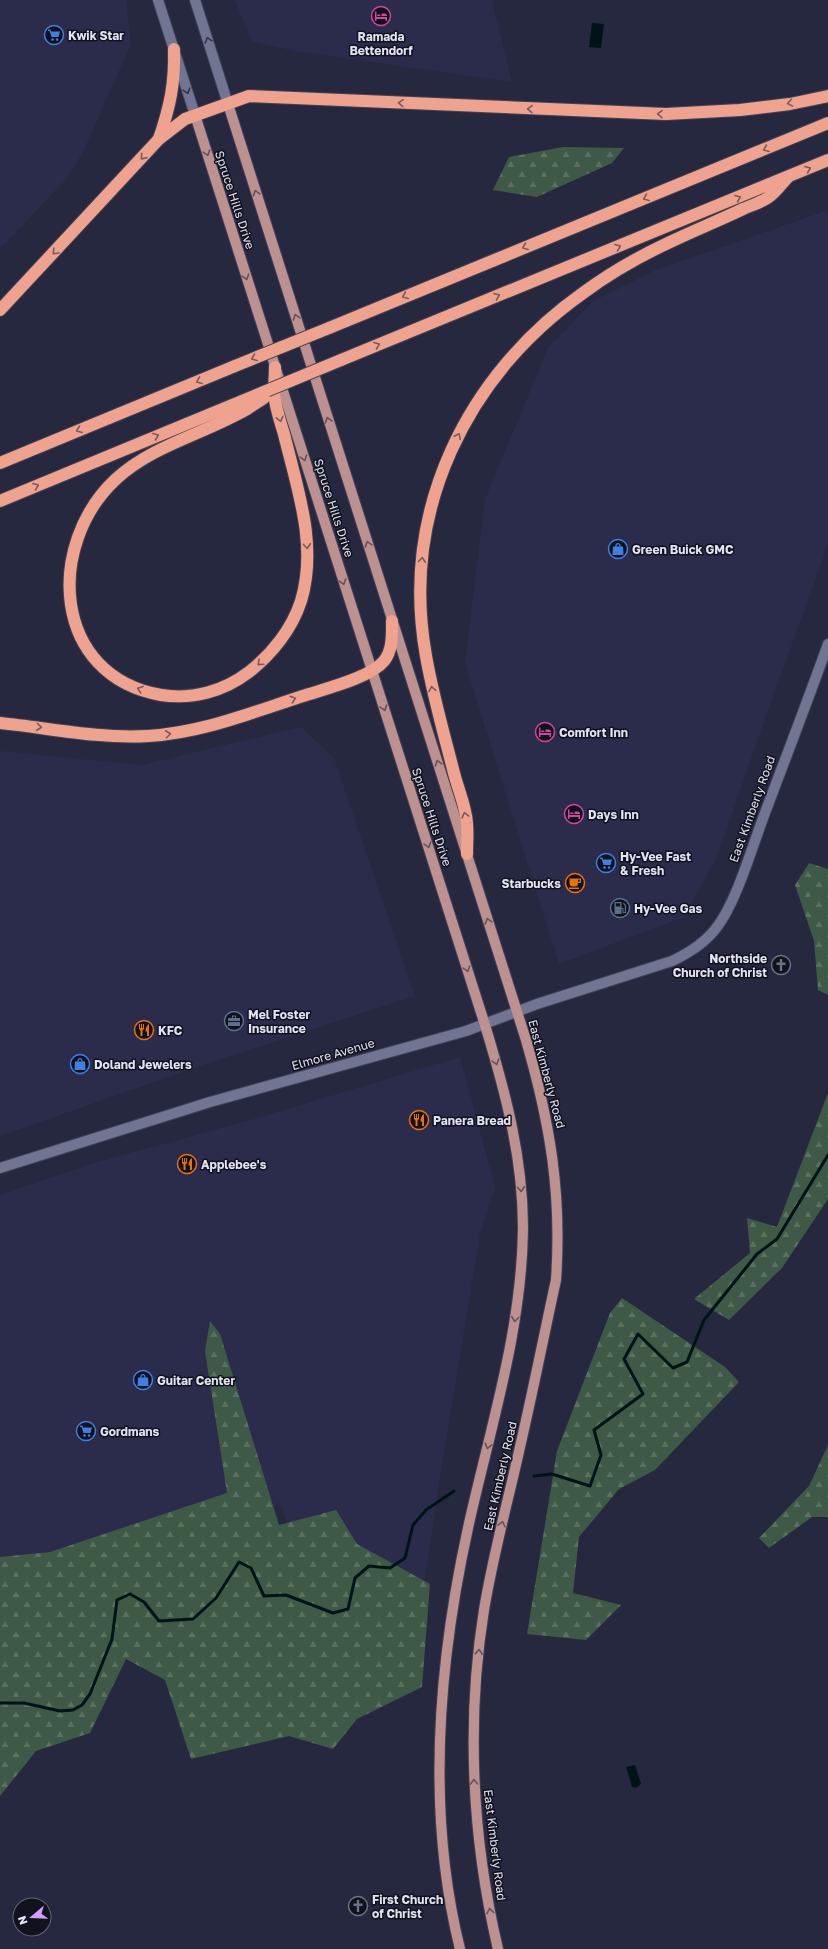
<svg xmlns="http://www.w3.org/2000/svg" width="828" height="1949" font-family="'Golos Text',sans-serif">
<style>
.built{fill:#2b2c4b}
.forest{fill:url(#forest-firs)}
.water{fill:#001317}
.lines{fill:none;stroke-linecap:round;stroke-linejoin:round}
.stream{stroke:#001317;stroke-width:3}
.secondary-casing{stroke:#414357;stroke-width:12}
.primary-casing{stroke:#414357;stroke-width:12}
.motorway-casing{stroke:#414357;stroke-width:14}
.secondary{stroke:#727591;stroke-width:10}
.primary{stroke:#bd918f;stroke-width:10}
.motorway{stroke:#efa38e;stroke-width:12}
.motorway-bridge-casing{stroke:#414357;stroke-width:14;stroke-linecap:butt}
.motorway-bridge{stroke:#efa38e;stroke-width:12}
.oneway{stroke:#333546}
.oneway2{stroke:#805a56}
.oneway3{stroke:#675256}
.labels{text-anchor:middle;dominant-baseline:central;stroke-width:3;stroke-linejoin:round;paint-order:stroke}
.poi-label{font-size:12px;font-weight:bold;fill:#e1e3f3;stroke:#11121d;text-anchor:start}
.street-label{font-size:12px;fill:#e1e3f3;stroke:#11121d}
</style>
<defs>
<pattern id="forest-firs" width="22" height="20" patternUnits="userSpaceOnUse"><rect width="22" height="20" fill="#3e5945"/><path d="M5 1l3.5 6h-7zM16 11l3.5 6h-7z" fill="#5a7160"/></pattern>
</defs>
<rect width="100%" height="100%" fill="#262840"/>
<g class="built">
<path d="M0,0H126L131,44L83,152L66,179L0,249Z"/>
<path d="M235,0H492L512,82L295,51L251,41Z"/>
<path d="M828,210V545L757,741L718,855L684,917L559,964L465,663L485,499L548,348L593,301L656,270Z"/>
<path d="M301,727L334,758L415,996L200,1066L0,1136V751L141,765Z"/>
<path d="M460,1057L495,1187L480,1234L440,1476L411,1676L349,1697L280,1504L0,1596V1195L94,1163L254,1119Z"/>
</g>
<g class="forest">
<path d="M563,147L624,148L612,163L537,197L493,190L509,157Z"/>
<path d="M809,863L828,869V995L818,990L814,941L795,885Z"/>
<path d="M828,1093V1199L782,1268L729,1320L694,1299L750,1253L747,1218L777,1227Z"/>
<path d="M622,1298L725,1367L739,1382L655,1470L619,1489L579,1537L573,1593L621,1605L586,1640L527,1634L557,1451L610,1313Z"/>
<path d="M210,1321L220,1334L279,1525L336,1510L357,1544L430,1584L422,1687L357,1719L333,1749L289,1736L191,1759L165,1680L126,1659L90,1733L36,1751L0,1796V1557L50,1552L227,1493L205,1351Z"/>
<path d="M828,1445V1517H812L769,1548L759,1538L809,1486Z"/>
</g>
<g class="water">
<path d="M592,23L604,24L601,48L589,47Z"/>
<path d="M635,1765L641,1784L636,1788L632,1787L626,1767Z"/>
</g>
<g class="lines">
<g class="stream">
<path d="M534,1476L552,1474L590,1486L601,1455L594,1430L643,1394L624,1359L638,1334L673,1368L687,1362L704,1320L757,1254L777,1239L828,1155"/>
<path d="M0,1703H24L60,1711L73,1710L82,1705L90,1694L112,1639L117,1600L130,1594L144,1602L159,1621L193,1619L216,1598L239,1562L251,1568L264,1596L286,1595L333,1613L348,1609L355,1578L369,1566L390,1568L405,1558L413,1525L426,1510L454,1491"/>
</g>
<defs>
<g id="secondary">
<path d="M158,0L195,115"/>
<path d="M195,0L228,104"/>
<path d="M0,1168L210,1102L466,1031L537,1004L672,961C689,953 706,942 717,927C736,902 751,851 762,821C784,762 807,703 828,644"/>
</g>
<g id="primary">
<path d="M228,104L526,1040C550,1123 562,1193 556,1280C544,1335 533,1391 520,1447C508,1501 493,1555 484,1610C466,1722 472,1839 498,1949"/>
<path d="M195,115L485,1025C505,1091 523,1157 523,1228C522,1331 490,1428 468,1528C438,1665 426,1812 460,1949"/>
</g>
<g id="motorway">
<path d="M159,139C170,106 175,84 174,49"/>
<path d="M0,310L159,139L185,119L249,96L666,114L740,110L790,104L828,96"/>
<path d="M329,328L828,123"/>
<path d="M341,360L828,160"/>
<path d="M247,409C204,434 153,445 116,479C45,545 52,676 161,695C193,700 224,691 249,672C272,654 292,629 301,601C318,545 297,488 284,434C280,421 275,406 274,393C274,384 275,376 275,367"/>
<path d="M0,463L235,366"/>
<path d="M0,501L242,401"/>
<path d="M0,723C49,728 99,739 148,736C202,733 253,712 303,696C324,689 370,678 384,661C393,650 392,634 392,621"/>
<path d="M467,854C467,844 468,833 467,823C466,807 458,789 454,773C444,734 433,696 426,656C400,511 466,376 583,293C610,273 638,257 668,243C693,231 718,221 743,209C752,205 763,202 770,196C777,191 782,183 788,177"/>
</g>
</defs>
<use href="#secondary" class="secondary-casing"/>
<use href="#primary" class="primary-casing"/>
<use href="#motorway" class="motorway-casing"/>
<use href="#secondary" class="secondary"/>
<use href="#primary" class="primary"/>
<use href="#motorway" class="motorway"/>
<defs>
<g id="motorway-bridge">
<path d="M235,366L329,328"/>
<path d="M242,401L341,360"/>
<path d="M247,409L264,398"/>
</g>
</defs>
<use href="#motorway-bridge" class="motorway-bridge-casing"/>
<use href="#motorway-bridge" class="motorway-bridge"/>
</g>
<defs><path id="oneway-chevron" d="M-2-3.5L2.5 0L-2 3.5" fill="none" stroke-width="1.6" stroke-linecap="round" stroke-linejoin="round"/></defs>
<g class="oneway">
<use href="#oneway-chevron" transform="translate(208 40) rotate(-107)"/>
<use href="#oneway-chevron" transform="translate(187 91) rotate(73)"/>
</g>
<g class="oneway2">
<use href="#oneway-chevron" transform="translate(401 103) rotate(-177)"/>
<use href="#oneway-chevron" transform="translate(790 103) rotate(170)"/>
<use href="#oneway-chevron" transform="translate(530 109) rotate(-178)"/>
<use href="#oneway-chevron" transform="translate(660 114) rotate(-179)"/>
<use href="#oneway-chevron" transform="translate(766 149) rotate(157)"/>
<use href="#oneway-chevron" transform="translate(143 157) rotate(131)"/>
<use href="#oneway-chevron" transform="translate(808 169) rotate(-23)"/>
<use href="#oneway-chevron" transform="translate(646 198) rotate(158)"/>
<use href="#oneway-chevron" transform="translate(738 198) rotate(-22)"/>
<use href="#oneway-chevron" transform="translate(525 247) rotate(158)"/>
<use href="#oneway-chevron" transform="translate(618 247) rotate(-22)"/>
<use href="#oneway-chevron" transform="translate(55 252) rotate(133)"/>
<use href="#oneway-chevron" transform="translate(405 296) rotate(157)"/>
<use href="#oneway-chevron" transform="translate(497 296) rotate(-22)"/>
<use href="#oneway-chevron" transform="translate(377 345) rotate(-22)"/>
<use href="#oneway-chevron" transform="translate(254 358) rotate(158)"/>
<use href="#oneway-chevron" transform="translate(199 381) rotate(158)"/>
<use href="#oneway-chevron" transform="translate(280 419) rotate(76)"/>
<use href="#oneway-chevron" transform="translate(79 430) rotate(158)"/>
<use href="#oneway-chevron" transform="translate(156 436) rotate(-22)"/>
<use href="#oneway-chevron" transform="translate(458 436) rotate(-64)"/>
<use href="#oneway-chevron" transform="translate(36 486) rotate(-22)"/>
<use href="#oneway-chevron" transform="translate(307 546) rotate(86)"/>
<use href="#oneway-chevron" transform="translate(422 560) rotate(-85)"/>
<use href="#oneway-chevron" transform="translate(260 663) rotate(138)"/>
<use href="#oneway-chevron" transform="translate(140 689) rotate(-160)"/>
<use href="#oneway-chevron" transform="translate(432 689) rotate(-101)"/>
<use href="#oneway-chevron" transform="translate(293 699) rotate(-18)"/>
<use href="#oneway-chevron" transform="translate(39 727) rotate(6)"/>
<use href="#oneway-chevron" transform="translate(168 734) rotate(-7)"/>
<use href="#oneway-chevron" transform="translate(465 815) rotate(-105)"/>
</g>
<g class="oneway3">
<use href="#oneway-chevron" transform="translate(207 153) rotate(72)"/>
<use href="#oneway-chevron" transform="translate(256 193) rotate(-108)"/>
<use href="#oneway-chevron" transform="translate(246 277) rotate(72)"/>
<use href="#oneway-chevron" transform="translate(296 317) rotate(-108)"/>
<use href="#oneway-chevron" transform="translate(328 420) rotate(-108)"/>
<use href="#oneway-chevron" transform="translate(304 458) rotate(72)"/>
<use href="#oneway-chevron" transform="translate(368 544) rotate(-108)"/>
<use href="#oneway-chevron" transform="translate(343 582) rotate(72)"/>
<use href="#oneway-chevron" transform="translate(384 708) rotate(72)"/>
<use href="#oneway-chevron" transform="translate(438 763) rotate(-108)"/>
<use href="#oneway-chevron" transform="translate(428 845) rotate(72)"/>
<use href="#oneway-chevron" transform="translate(488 921) rotate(-107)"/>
<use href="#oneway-chevron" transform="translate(467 969) rotate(73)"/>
<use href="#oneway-chevron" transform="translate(496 1062) rotate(73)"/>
<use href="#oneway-chevron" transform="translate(521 1189) rotate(86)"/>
<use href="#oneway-chevron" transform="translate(515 1319) rotate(97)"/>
<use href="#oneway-chevron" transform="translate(488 1446) rotate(104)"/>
<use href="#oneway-chevron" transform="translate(502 1524) rotate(-77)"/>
<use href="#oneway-chevron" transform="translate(479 1652) rotate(-84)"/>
<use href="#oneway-chevron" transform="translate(474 1782) rotate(-91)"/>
<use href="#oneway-chevron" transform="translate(490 1911) rotate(-101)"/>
</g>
<defs>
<symbol id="hotel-ring" viewBox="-11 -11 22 22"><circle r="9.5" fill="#11121d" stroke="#d1479c" stroke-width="1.5"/><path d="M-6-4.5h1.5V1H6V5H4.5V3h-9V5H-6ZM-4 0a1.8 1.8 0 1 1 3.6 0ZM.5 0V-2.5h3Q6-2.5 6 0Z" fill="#d1479c"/></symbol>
<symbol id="supermarket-ring" viewBox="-11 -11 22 22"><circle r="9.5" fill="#11121d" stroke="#3f7fe0" stroke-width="1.5"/><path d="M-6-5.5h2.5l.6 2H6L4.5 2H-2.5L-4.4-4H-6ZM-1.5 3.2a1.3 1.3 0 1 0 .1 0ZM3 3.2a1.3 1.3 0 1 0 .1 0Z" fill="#3f7fe0"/></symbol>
<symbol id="shop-ring" viewBox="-11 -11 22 22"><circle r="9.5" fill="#11121d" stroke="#3f7fe0" stroke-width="1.5"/><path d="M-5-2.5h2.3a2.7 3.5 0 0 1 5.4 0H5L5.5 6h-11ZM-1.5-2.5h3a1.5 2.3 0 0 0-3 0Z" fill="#3f7fe0"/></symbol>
<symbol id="cafe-ring" viewBox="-11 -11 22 22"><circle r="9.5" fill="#11121d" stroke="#e8710a" stroke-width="1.5"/><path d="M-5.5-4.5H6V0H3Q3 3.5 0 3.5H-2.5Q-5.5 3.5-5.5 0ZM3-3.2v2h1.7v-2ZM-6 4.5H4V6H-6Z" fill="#e8710a"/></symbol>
<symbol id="fuel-ring" viewBox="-11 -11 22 22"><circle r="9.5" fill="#11121d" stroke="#5c6f8a" stroke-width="1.5"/><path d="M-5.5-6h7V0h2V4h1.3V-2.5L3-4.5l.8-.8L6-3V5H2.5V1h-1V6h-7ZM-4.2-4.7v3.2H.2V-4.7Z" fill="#5c6f8a"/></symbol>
<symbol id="church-ring" viewBox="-11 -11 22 22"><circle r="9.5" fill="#11121d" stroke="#6b7280" stroke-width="1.5"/><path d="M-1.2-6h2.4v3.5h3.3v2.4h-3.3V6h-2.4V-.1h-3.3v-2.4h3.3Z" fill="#6b7280"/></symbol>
<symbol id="office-ring" viewBox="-11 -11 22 22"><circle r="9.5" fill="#11121d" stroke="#5c6f8a" stroke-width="1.5"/><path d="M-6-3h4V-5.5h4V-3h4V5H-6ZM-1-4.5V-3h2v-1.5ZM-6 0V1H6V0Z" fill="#5c6f8a"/></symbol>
<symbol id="restaurant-ring" viewBox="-11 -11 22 22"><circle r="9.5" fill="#11121d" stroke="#e8710a" stroke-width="1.5"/><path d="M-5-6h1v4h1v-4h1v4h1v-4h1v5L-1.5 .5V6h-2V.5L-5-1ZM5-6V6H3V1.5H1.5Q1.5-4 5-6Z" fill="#e8710a"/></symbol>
</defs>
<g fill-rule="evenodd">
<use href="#hotel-ring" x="370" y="5" width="22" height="22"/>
<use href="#supermarket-ring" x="43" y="24" width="22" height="22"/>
<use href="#shop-ring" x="607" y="538" width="22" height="22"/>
<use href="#hotel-ring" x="534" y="721" width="22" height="22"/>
<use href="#hotel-ring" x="563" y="803" width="22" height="22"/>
<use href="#supermarket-ring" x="595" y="852" width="22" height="22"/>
<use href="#cafe-ring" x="564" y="872" width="22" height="22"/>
<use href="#fuel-ring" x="609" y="897" width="22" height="22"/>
<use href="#church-ring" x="770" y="954" width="22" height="22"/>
<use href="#office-ring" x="223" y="1010" width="22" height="22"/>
<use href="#restaurant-ring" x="133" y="1019" width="22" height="22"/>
<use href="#shop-ring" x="69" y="1053" width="22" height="22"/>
<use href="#restaurant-ring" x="408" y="1109" width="22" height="22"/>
<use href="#restaurant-ring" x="176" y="1153" width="22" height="22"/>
<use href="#shop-ring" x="132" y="1369" width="22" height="22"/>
<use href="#supermarket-ring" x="75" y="1420" width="22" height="22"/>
<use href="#church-ring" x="347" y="1895" width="22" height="22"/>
</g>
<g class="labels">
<g class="poi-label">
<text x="68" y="35">Kwik Star</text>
<text x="381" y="36" text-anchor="middle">Ramada<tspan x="381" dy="14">Bettendorf</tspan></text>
<text x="632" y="549">Green Buick GMC</text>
<text x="559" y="732">Comfort Inn</text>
<text x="588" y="814">Days Inn</text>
<text x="620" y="856">Hy-Vee Fast<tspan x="620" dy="14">&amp; Fresh</tspan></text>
<text x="561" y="883" text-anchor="end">Starbucks</text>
<text x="634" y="908">Hy-Vee Gas</text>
<text x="767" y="958" text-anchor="end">Northside<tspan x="767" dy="14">Church of Christ</tspan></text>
<text x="248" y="1014">Mel Foster<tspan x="248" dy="14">Insurance</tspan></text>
<text x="158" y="1030">KFC</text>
<text x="94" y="1064">Doland Jewelers</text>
<text x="433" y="1120">Panera Bread</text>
<text x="201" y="1164">Applebee's</text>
<text x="157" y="1380">Guitar Center</text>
<text x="100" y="1431">Gordmans</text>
<text x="372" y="1899">First Church<tspan x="372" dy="14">of Christ</tspan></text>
</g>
<g class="street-label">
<text transform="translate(235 200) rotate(72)">Spruce Hills Drive</text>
<text transform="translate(334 508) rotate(72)">Spruce Hills Drive</text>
<text transform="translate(752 809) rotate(-70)">East Kimberly Road</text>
<text transform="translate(432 817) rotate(72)">Spruce Hills Drive</text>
<text transform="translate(333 1054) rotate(-16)">Elmore Avenue</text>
<text transform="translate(547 1074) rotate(75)">East Kimberly Road</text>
<text transform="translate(500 1476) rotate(-77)">East Kimberly Road</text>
<text transform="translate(495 1845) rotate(83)">East Kimberly Road</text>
</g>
</g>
<g transform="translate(32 1917) rotate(251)"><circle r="19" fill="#11121d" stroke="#646673"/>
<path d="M0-3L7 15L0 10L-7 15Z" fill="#d29dfd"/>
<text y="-6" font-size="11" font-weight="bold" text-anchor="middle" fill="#e1e3f3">N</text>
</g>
</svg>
